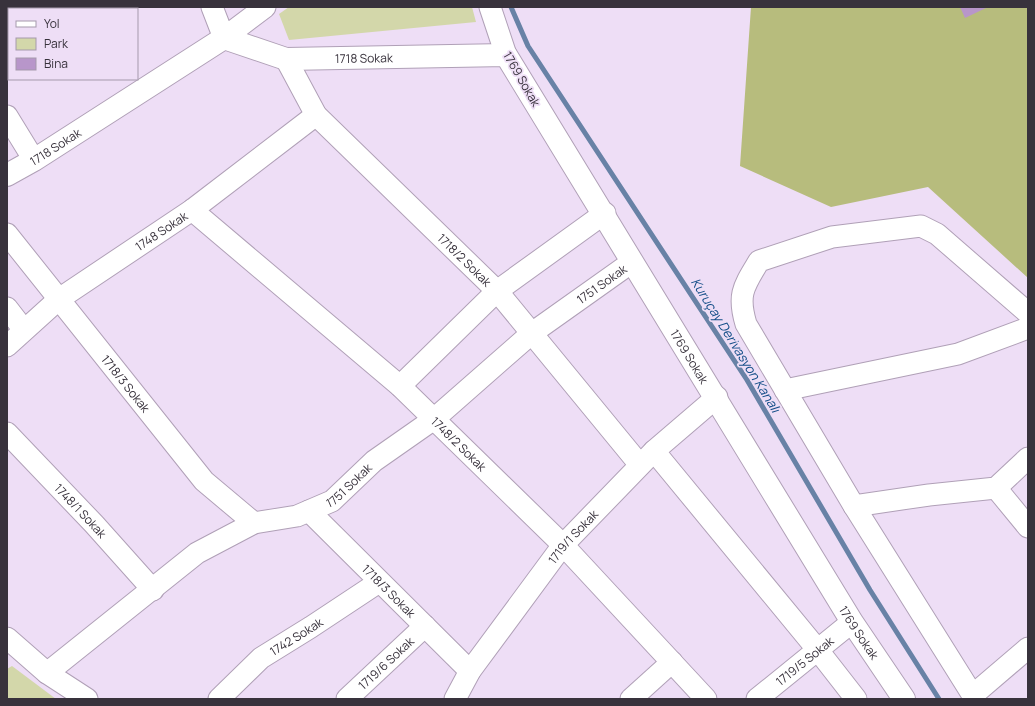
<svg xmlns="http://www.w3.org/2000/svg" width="1035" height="706" font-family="Manrope,sans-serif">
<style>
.green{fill:#d3d7aa}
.forest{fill:#b7bc7d}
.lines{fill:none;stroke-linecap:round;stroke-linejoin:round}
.stream{stroke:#6882a6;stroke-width:5}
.building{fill:#b896ca}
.minor-casing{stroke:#b0a0b7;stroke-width:23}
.major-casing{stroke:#b0a0b7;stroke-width:24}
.minor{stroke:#fff;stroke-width:21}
.major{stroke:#fff;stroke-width:22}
.labels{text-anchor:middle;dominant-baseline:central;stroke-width:3.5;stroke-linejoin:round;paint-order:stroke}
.street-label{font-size:12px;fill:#38323c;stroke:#eedef6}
.water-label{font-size:13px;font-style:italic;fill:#144e88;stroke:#eedef6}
</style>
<rect width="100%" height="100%" fill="#eedef6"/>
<g class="green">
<path d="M289,7H472L476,22L289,40L279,14Z"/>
<path d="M12,666L56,699H7V669Z"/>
</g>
<path class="forest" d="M751,7H1028V278L928,187L831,207L740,166Z"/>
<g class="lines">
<path class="stream" d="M511,7L528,46L747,380L870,590L939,699"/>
</g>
<path class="building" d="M960,7H988L965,18Z"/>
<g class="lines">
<defs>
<g id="minor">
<path d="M212,7L224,38L265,7"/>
<path d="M490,7L506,55"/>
<path d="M74,9L76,7"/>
<path id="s1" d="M286,59L316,115L497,291L640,465"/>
<path d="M7,63L9,61"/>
<path d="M7,116L34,160"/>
<path id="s2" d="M192,210L400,386L563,545L706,699"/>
<path id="s3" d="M7,234L204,481L254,523"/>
<path d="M7,308L24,330"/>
<path id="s4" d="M7,346L59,299L192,210L316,115"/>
<path d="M400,386L497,291L605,213"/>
<path d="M785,390L958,354L1028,328"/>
<path id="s5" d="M7,433L94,524L153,590"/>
<path d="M654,451L817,649L856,699"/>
<path d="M996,488L1028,527"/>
<path d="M854,506L929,495L996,488L1028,458"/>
<path id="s6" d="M309,511L470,671"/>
<path d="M7,638L47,673L87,699"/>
<path id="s7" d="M47,673L197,553L254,523L297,516L332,501L374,461L434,419L532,333L632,262"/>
<path d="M973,695L1028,648"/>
<path id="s8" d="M219,699L261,658L311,627L379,582"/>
<path id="s9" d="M347,699L425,626"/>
<path id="s10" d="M455,699L470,671L563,545L654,451L717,397"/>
<path d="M631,699L672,662"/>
<path id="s11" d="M757,699L852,622"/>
<path d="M975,699L854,506L746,324C737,294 744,286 759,261L832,237L921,226L937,234L1028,313"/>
</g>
<g id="major">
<path id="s12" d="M7,175L34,160L224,38L286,59L506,55L852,622L904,699"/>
</g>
</defs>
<use href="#minor" class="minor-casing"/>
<use href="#major" class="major-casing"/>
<use href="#minor" class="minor"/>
<use href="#major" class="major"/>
</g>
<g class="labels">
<g class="street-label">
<text stroke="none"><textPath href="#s12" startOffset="400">1718 Sokak</textPath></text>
<text transform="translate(522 79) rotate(60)">1769 Sokak</text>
<text stroke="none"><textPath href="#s12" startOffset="56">1718 Sokak</textPath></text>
<text stroke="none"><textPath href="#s4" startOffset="193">1748 Sokak</textPath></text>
<text stroke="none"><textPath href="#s1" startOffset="271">1718/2 Sokak</textPath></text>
<text stroke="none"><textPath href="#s7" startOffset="685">1751 Sokak</textPath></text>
<text stroke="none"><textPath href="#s12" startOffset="895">1769 Sokak</textPath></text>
<text stroke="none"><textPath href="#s3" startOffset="191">1718/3 Sokak</textPath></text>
<text stroke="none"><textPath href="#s2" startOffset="355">1748/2 Sokak</textPath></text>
<text stroke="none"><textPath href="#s7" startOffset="361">1751 Sokak</textPath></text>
<text stroke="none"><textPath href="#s5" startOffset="107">1748/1 Sokak</textPath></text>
<text stroke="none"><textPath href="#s10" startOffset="201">1719/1 Sokak</textPath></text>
<text stroke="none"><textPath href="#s6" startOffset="113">1718/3 Sokak</textPath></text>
<text stroke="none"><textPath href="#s12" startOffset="1219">1769 Sokak</textPath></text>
<text stroke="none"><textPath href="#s8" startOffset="100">1742 Sokak</textPath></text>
<text stroke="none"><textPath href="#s11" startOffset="61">1719/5 Sokak</textPath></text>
<text stroke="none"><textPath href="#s9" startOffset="53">1719/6 Sokak</textPath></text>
</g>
<g class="water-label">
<text transform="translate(736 345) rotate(58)">Kuruçay Derivasyon Kanalı</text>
</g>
</g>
<rect width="1035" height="706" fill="none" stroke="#38323c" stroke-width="16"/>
<rect x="8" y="8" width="130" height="72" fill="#eedef6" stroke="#a599ac"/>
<rect x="16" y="21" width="20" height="6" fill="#ffffff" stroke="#a599ac"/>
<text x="44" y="28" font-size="12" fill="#38323c">Yol</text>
<rect x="16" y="38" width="20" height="12" fill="#d3d7aa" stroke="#a599ac"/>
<text x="44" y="48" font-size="12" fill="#38323c">Park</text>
<rect x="16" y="58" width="20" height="12" fill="#b896ca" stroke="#a599ac"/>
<text x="44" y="68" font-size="12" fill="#38323c">Bina</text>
</svg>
